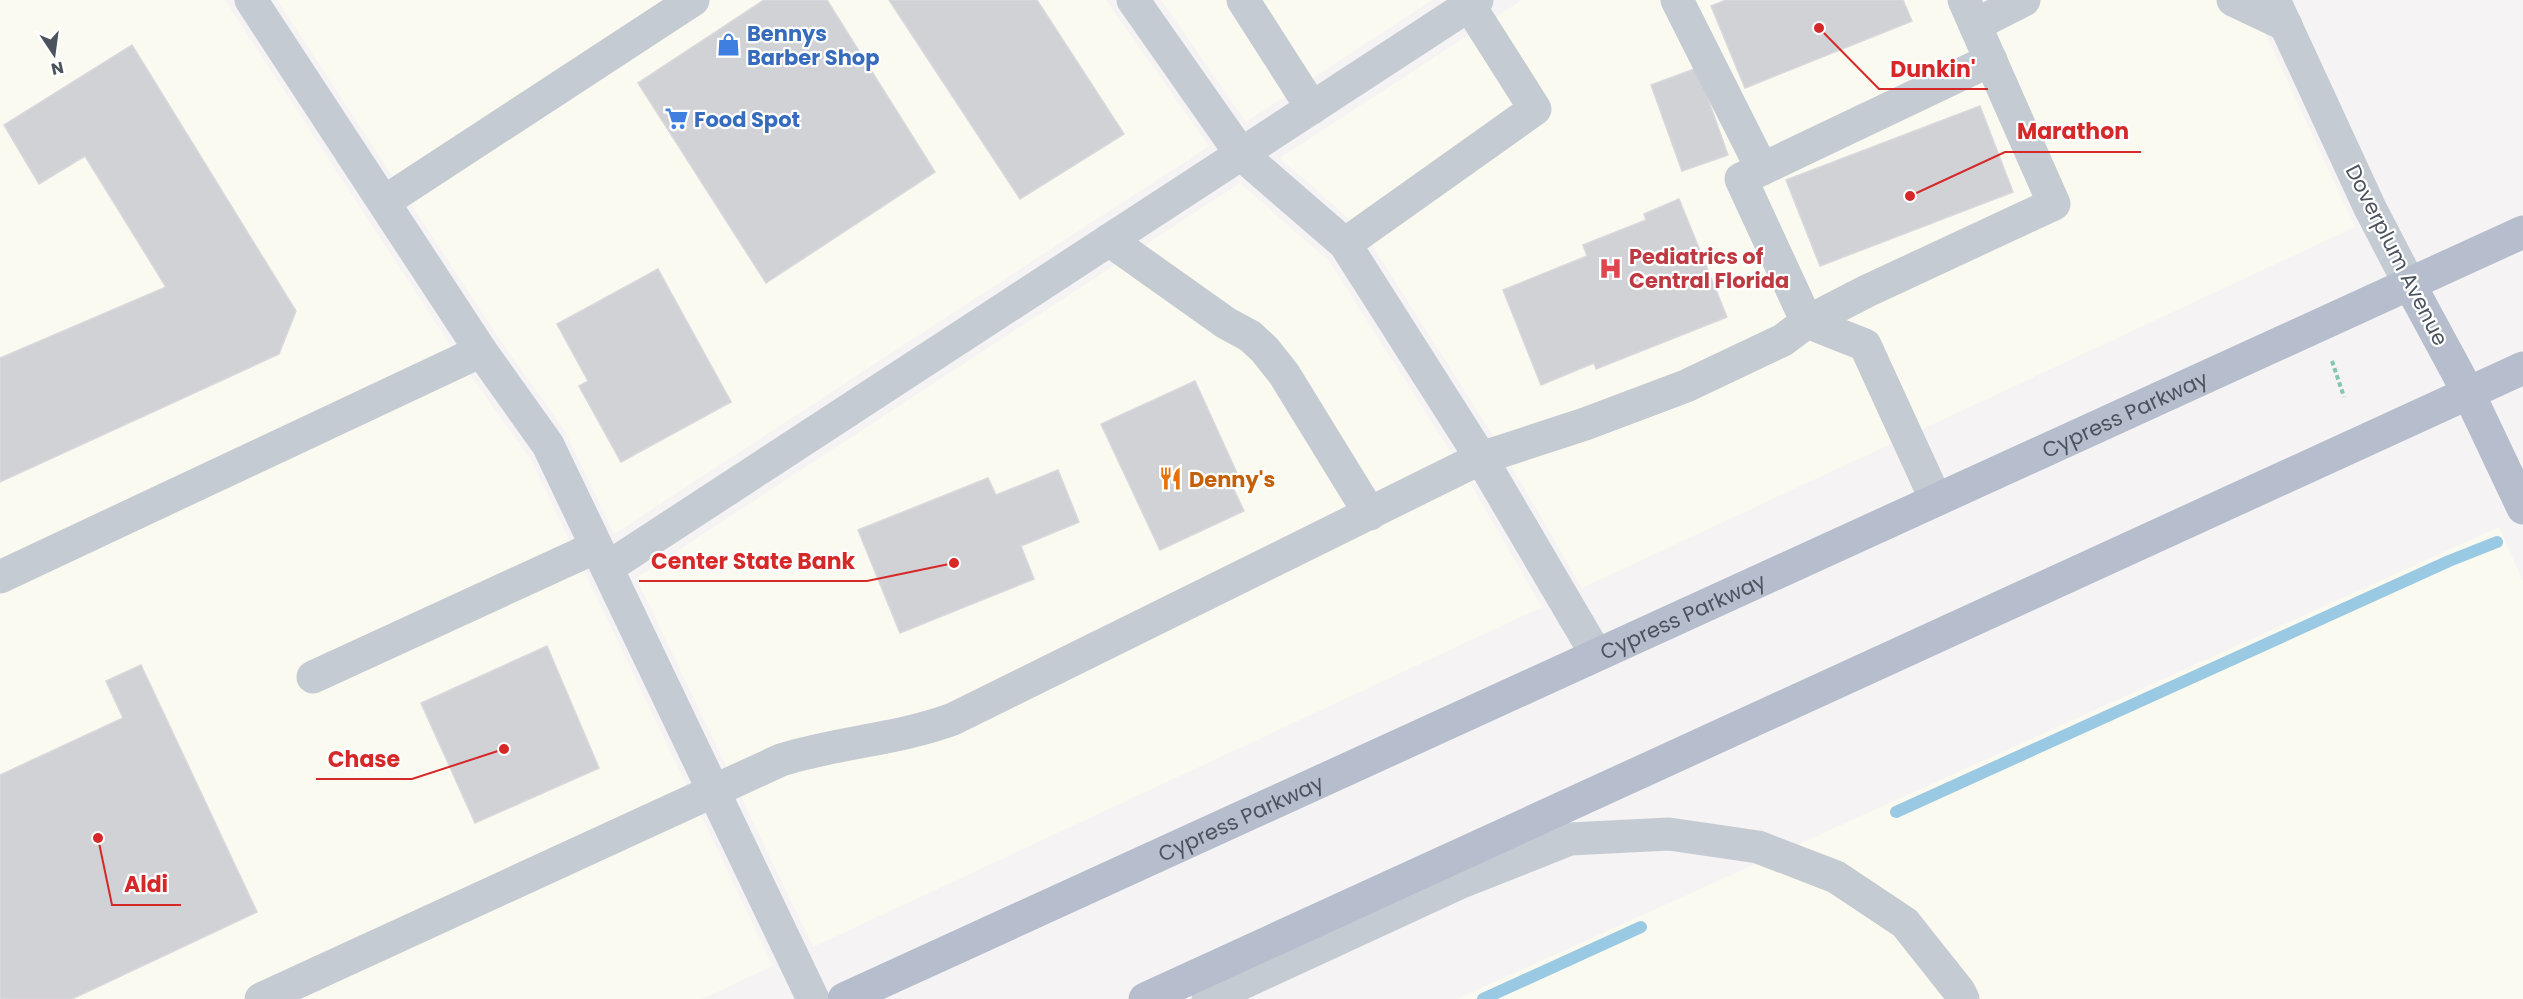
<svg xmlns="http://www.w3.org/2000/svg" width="2523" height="999" font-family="Poppins,sans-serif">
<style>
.commercial{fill:#fbfaf0}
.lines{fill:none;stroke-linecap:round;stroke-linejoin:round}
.stream{stroke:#9ac9e3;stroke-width:12}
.building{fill:#d0d2d6;stroke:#d8d8dd;stroke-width:1.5}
.path{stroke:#83c6af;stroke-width:4;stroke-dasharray:4.5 3;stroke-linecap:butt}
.minor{stroke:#c5cbd2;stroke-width:33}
.major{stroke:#b6bece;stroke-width:33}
.labels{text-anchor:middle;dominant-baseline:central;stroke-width:4.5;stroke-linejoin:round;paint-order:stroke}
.shop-label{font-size:21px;font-weight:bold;fill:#366cbe;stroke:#fff;text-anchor:start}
.street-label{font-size:21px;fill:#4c535e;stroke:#fff}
.health-label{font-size:21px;font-weight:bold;fill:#be3a42;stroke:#fff;text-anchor:start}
.food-label{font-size:21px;font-weight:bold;fill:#c56008;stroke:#fff;text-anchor:start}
.leader{fill:none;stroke:#d62828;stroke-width:2}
.callout-dot{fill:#d62828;stroke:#fff;stroke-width:2}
.callout-label{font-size:22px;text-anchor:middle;font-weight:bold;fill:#d62828;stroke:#fff;stroke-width:4.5;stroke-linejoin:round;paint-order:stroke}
</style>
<rect width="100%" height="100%" fill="#f5f3f3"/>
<g class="commercial">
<path d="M0,0H225L463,365L530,458L773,966L702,999H0Z"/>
<path d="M277,0H1106L1209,146L614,534L565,431L498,337Z"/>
<path d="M1161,0H1432L1246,122Z"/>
<path d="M1522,0H2250L2355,227L1582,588L1499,445L1363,231L1280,158Z"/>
<path d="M1240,183L1329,261L1463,471L1542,607L813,947L636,578Z"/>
<path d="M2499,527L2523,581V999H1457Z"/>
</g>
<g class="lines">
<g class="stream">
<path d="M1896,812L2449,561L2497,542"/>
<path d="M1483,999L1641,927"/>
</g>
</g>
<g class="building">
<path d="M764,0H827L935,172L766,283L638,83Z"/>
<path d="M889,0H1037L1124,134L1020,199Z"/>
<path d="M1726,0H1903L1912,21L1745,88L1711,6Z"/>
<path d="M132,45L296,311L279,354L0,482V358L166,287L85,156L39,184L4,125Z"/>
<path d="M1697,68L1728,155L1682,171L1651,85Z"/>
<path d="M1980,106L2013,192L1820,266L1786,180Z"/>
<path d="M1679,199L1727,317L1596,369L1594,363L1541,385L1503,290L1587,256L1583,245L1646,220L1644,214Z"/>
<path d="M658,269L731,402L621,462L579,386L588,381L557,324Z"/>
<path d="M1195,381L1237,473L1228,477L1244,511L1160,550L1101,424Z"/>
<path d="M1058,470L1079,522L1021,546L1034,579L900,633L858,530L988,478L996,495Z"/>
<path d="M547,646L599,768L475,823L421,703Z"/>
<path d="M141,665L257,912L72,999H0V775L123,718L106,681Z"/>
</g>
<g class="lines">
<path class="path" d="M2332,361L2344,397"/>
<g class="minor">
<path d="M251,0L481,351L548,445L813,999"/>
<path d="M1133,0L1241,154L1345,244L1481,458L1596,654"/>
<path d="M1243,0L1312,108"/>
<path d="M1677,0L1762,169"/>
<path d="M2233,0L2286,25"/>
<path d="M2274,0L2370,208L2410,285"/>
<path d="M1975,25L2024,0"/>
<path d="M384,202L693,0"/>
<path d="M1109,240L1226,323L1250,336L1265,350L1284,374L1370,514"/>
<path d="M1345,244L1535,109L1469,5"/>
<path d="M1936,500L1865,345L1807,322L1741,179L1991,60"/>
<path d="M607,568L1477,0"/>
<path d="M0,577L481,351"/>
<path d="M313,677L596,547"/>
<path d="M261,999L781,760C838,742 896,740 953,719L1481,458L1585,424L1686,386L1783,340L1807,322L1867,291L2054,204L1964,0"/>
<path d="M1208,999L1459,883L1570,839L1669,834L1758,847L1836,877L1905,923L1959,991L1963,999"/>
</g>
<g class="major">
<path d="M2410,285L2469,394L2523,508"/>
<path id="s1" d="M844,999L2523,232"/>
<path d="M1145,999L2523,368"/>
</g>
</g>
<defs>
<symbol id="shop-bare" viewBox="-9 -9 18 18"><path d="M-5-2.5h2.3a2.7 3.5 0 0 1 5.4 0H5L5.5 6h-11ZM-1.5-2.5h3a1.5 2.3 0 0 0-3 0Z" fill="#3f7fe0" stroke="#fff" stroke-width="2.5" paint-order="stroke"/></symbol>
<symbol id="supermarket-bare" viewBox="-9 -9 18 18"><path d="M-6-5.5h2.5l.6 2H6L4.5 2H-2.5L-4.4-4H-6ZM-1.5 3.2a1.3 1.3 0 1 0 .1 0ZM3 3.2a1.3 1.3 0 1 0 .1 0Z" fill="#3f7fe0" stroke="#fff" stroke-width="2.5" paint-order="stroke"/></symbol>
<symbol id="hospital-bare" viewBox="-9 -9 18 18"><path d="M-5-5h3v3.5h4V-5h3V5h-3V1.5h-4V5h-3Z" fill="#e0444e" stroke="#fff" stroke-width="2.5" paint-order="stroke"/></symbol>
<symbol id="restaurant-bare" viewBox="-9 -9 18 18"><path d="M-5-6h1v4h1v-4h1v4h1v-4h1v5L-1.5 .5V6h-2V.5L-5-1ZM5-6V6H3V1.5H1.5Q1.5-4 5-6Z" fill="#e8710a" stroke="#fff" stroke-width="2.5" paint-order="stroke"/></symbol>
</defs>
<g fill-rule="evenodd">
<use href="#shop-bare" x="712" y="28" width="33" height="33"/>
<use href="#supermarket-bare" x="660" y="102" width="33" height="33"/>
<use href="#hospital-bare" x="1594" y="252" width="33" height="33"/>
<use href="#restaurant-bare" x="1154" y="462" width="33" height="33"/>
</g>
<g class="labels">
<g class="shop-label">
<text x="747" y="33">Bennys<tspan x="747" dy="24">Barber Shop</tspan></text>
<text x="694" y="119">Food Spot</text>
</g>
<g class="street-label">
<text transform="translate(2397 255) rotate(63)">Doverplum Avenue</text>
<text stroke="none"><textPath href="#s1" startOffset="1408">Cypress Parkway</textPath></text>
<text stroke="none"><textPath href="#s1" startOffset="922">Cypress Parkway</textPath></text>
<text stroke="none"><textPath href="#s1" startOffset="436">Cypress Parkway</textPath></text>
</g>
<g class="health-label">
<text x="1629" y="256">Pediatrics of<tspan x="1629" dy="24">Central Florida</tspan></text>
</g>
<g class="food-label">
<text x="1189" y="479">Denny's</text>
</g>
</g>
<path class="leader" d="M1819 28L1879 89H1988M1910 196L2005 152H2141M954 563L867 581H639M504 749L412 779H316M98 838L112 905H181"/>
<g class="callout-dot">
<circle cx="1819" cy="28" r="6"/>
<circle cx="1910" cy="196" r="6"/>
<circle cx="954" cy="563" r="6"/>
<circle cx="504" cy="749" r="6"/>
<circle cx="98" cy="838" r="6"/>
</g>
<g class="callout-label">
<text x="1933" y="77">Dunkin'</text>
<text x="2073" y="139">Marathon</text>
<text x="753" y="569">Center State Bank</text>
<text x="364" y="767">Chase</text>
<text x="146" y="892">Aldi</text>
</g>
<g transform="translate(54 54) rotate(167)" stroke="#ffffff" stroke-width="4.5" paint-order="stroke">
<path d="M0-4.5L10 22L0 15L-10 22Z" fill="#4c535e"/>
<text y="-9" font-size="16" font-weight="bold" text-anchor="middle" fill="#4c535e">N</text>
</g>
</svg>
